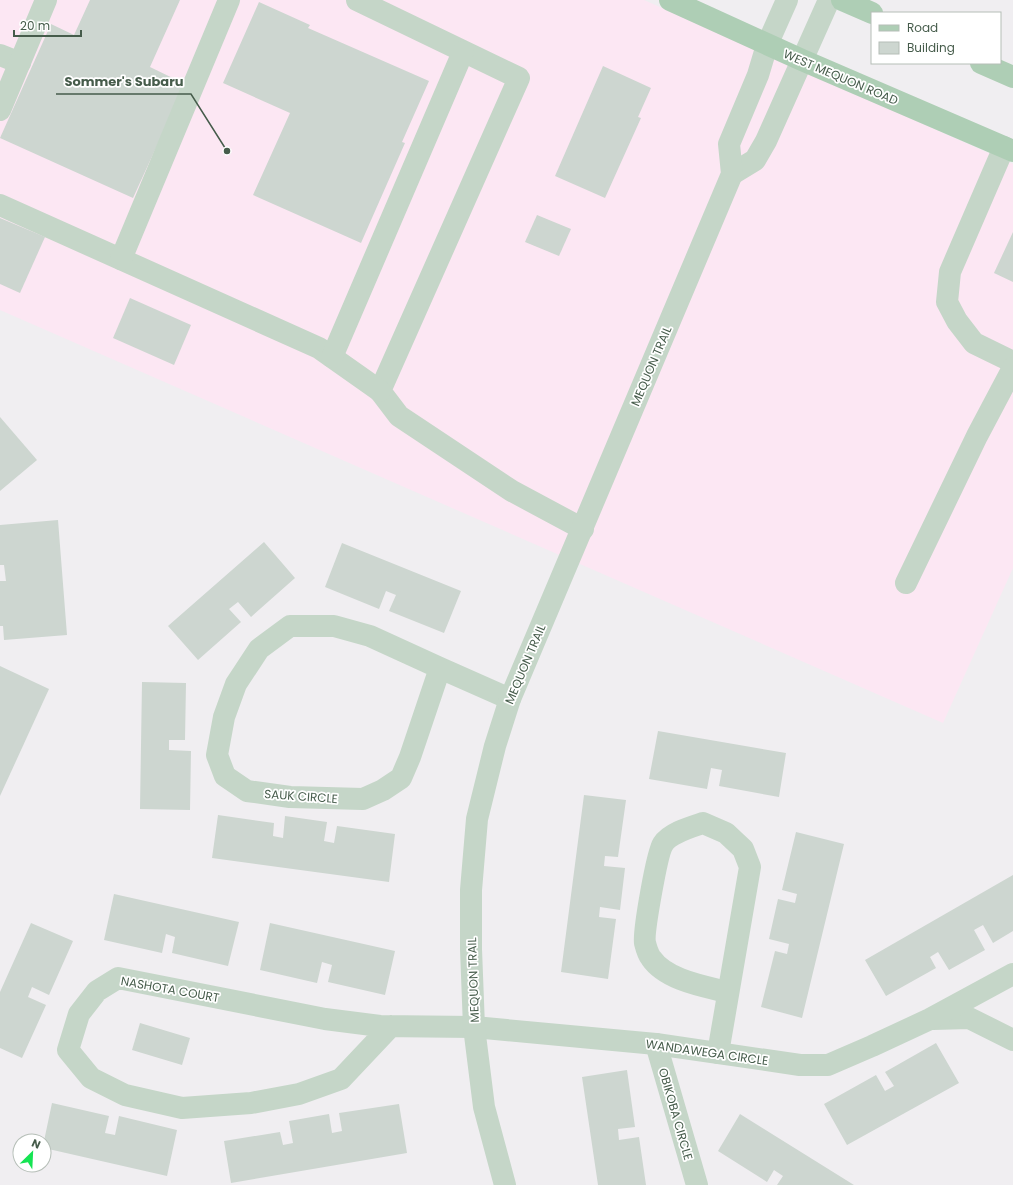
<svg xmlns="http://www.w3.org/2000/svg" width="1013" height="1185" font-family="Poppins,sans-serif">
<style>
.commercial{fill:#fce7f3}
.building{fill:#cdd6d0}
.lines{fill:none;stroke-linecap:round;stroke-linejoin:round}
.minor{stroke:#c5d6c8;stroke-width:22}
.major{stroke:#aeceb5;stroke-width:22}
.labels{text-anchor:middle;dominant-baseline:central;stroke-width:3.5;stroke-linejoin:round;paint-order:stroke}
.street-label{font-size:12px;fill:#465c4b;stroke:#fff}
.leader{fill:none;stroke:#465c4b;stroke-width:1.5}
.callout-dot{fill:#465c4b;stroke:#fff;stroke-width:1.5}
.callout-label{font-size:13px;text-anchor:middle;font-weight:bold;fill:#465c4b;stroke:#fff;stroke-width:3.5;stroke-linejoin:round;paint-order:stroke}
</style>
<rect width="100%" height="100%" fill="#f0eef1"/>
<path class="commercial" d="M0,0H644L1013,164V568L943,723L0,310Z"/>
<g class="building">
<path d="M90,0H180L150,67L185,84L133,198L0,138L51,24L74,35Z"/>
<path d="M259,2L310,25L308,28L429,81L402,142L405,143L361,243L253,195L290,113L223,83Z"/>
<path d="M603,66L651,88L638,117L641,118L605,198L555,176Z"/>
<path d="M537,215L571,229L559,256L525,242Z"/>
<path d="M0,218L45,237L20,293L0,284Z"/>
<path d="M1013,232V282L994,273Z"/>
<path d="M130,298L191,325L174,365L113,338Z"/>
<path d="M0,417L37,460L0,491Z"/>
<path d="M58,520L67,635L4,640L3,626H0V581H6L4,565H0V525Z"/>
<path d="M264,542L295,578L251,617L238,602L229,609L241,622L198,660L168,626Z"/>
<path d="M342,543L461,591L444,633L389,611L396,595L386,591L379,609L325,587Z"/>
<path d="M0,666L49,689L0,796Z"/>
<path d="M142,682L186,683L185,740H169V750L191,751L190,810L140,809Z"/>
<path d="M658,731L786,753L779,797L719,786L722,770L711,768L707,789L649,779Z"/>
<path d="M584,795L626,800L618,857L605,856L604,866L625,868L620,910L600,907L599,917L616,919L608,979L561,972Z"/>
<path d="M218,815L274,823L273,836L283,838L285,816L327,822L324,841L334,843L337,826L395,834L389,882L212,858Z"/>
<path d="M796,832L844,844L802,1018L761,1007L775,951L787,954L789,944L769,939L778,899L795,903L797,894L782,890Z"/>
<path d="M1013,875V931L993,943L983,925L974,930L985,950L949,970L938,952L930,957L936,968L886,996L865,960Z"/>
<path d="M114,894L239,922L228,966L172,953L175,937L166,934L162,953L104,940Z"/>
<path d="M31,923L73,941L49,995L32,987L28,997L46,1005L22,1058L0,1048V992Z"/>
<path d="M270,923L395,951L385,995L328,982L332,965L322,962L317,983L260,970Z"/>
<path d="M140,1023L190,1038L182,1065L132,1050Z"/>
<path d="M936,1043L959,1083L847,1145L824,1104L876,1075L885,1091L894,1086L885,1072Z"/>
<path d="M627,1070L635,1127L618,1129L619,1140L639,1137L646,1185H598L582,1077Z"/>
<path d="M52,1103L109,1116L105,1133L115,1135L119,1116L177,1130L167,1176L44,1148V1141Z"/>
<path d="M399,1104L407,1153L231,1183L224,1141L280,1132L283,1145L293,1143L289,1121L329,1114L332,1133L342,1131L339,1113Z"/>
<path d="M740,1114L854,1185H777L783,1176L774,1170L767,1182L718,1151Z"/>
</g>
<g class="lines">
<g class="minor">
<path d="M357,0L519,78L380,391L399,416L512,491L583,529"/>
<path d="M0,55L20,63"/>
<path d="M0,110L46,0"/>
<path d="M1004,147L950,272L947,302L957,321L974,343L1013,362"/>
<path d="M732,174L755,160L766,141L829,0"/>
<path d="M0,205L319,348L380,391"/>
<path d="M121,259L229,0"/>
<path d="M332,357L463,52"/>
<path d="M906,583L977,436L1013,368"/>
<path d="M440,668L410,757L401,778L383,790L363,799L290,797L247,791L225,776L217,755L224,717L236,684L259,649L290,626H334L370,636L440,668L510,699"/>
<path d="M933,1019L969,1018L1013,1040"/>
<path d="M391,1026L341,1079L299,1094L251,1103L182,1108L125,1095L91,1078L68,1050L79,1014L97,991L118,978L325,1019L380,1026L474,1027L656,1044L800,1065H828L872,1046L930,1019L1013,974"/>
<path d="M656,1044L697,1185"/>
<path d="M718,1053L750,867L743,849L726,833L703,823C691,827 670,833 663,844C657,853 643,933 645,943C646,947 648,954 651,958C666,980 703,986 727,992"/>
<path d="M505,1185L484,1107L474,1027L471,949V890L477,819L495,746L510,699L732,174L729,144L758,75L767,45L787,0"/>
</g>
<g class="major">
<path d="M670,0L802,60L1013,151"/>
<path d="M842,0L872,13"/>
<path d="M981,63L1013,77"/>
</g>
</g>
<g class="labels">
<g class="street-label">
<text transform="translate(841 77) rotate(23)">WEST MEQUON ROAD</text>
<text transform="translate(651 366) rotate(-67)">MEQUON TRAIL</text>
<text transform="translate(525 664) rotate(-67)">MEQUON TRAIL</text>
<text transform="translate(301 796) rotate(4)">SAUK CIRCLE</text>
<text transform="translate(473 980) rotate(-92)">MEQUON TRAIL</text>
<text transform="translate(170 989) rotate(10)">NASHOTA COURT</text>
<text transform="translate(707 1052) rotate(8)">WANDAWEGA CIRCLE</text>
<text transform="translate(676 1114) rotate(74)">OBIKOBA CIRCLE</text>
</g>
</g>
<path class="leader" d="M227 151L191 94H56"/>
<circle class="callout-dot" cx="227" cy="151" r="4"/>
<g class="callout-label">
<text x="124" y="86">Sommer's Subaru</text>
</g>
<rect x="871" y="12" width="130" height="52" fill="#ffffff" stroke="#b5beb7"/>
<rect x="879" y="25" width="20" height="6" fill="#aeceb5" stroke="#b5beb7"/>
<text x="907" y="32" font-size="12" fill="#465c4b">Road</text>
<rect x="879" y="42" width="20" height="12" fill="#cdd6d0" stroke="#b5beb7"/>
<text x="907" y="52" font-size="12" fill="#465c4b">Building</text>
<g transform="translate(32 1153) rotate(24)"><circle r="19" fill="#ffffff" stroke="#b5beb7"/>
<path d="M0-3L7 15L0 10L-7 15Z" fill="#16e453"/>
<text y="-6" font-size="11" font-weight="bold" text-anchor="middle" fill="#465c4b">N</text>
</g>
<path d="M14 30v6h67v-6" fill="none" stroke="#465c4b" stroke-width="2"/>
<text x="20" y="30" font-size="12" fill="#465c4b" stroke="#ffffff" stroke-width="3" paint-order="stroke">20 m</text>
</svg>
